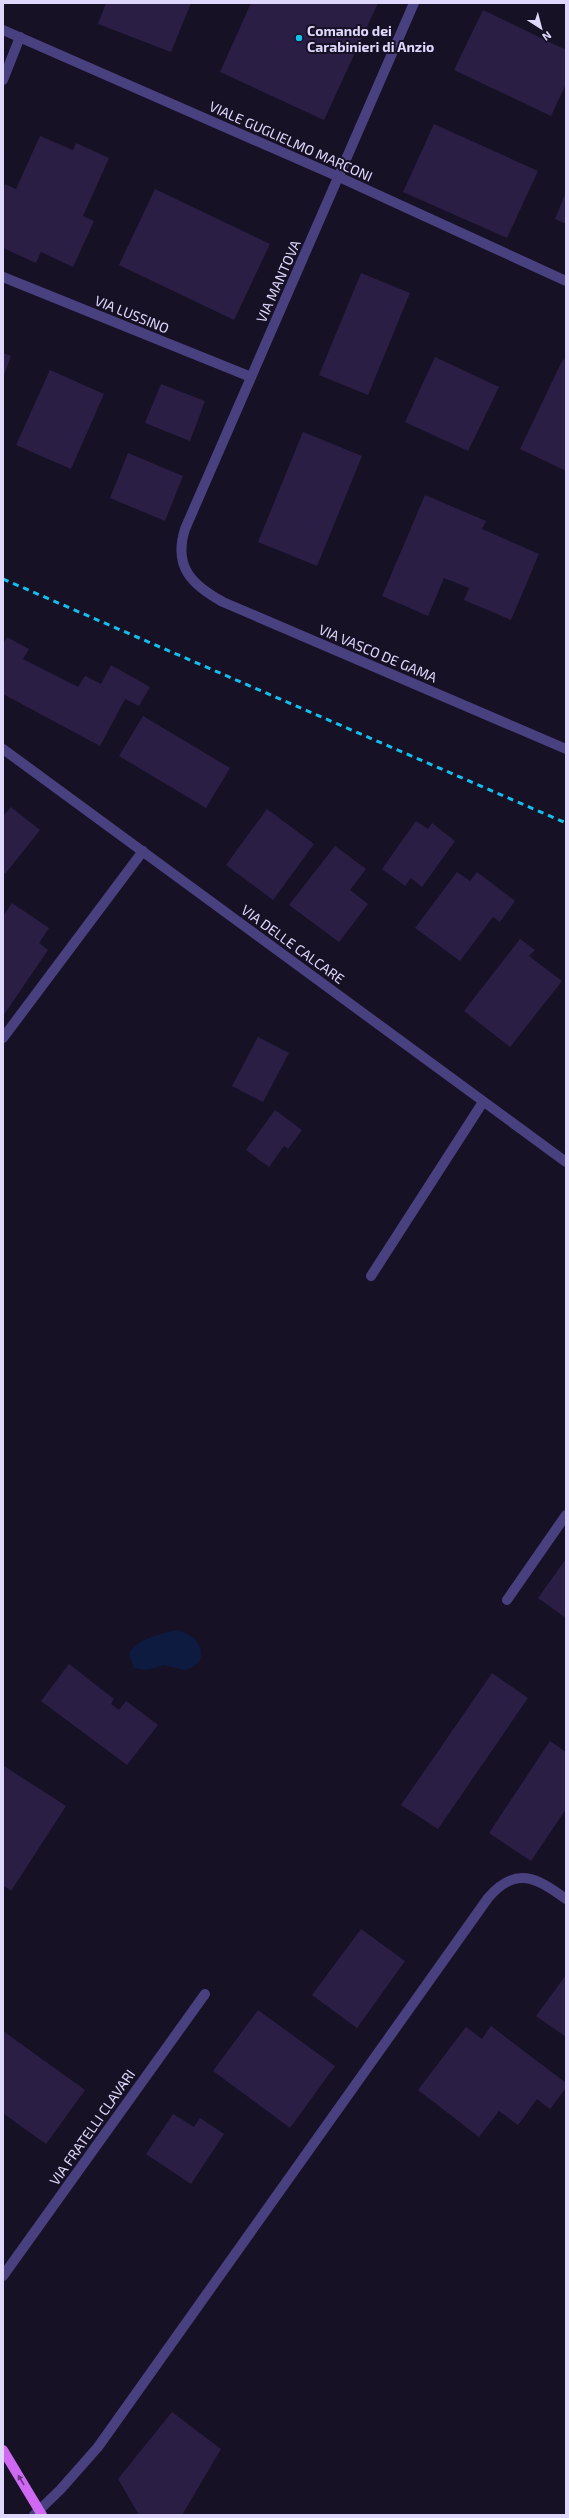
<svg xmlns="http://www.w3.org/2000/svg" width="569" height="2518" font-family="'Exo 2',sans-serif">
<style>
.water{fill:#0e1b41}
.building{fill:#2a1e45}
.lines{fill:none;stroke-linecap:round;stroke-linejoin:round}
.minor{stroke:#494080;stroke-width:10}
.major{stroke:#cf68f3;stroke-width:10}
.rail{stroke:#13bfed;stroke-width:3;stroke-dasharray:6 5;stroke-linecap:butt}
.oneway{fill:#6a3882}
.poi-dot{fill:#13bfed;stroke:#171125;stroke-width:1.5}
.labels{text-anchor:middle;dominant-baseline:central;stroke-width:4;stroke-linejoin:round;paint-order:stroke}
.poi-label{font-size:14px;font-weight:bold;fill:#e0d8fc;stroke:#171125;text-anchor:start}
.street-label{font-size:14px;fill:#e0d8fc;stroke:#171125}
</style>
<rect width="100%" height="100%" fill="#171125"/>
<path class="water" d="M173,1631C198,1630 216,1662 185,1670L164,1665L147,1670L134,1668L129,1654C137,1639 157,1635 173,1631Z"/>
<g class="building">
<path d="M106,3H191L171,52L98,24Z"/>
<path d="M251,3H378L324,120L220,72Z"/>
<path d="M483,10L566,50V84L551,116L454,70Z"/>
<path d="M434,124L538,171L507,238L403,192Z"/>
<path d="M40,136L73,150L76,143L109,158L83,216L94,221L73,267L41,252L36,263L3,248V189L5,184L16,189Z"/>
<path d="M155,189L270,244L234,320L119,265Z"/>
<path d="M566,192V224L555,219Z"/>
<path d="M361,273L410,293L368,395L319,375Z"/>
<path d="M3,353L11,356L3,378Z"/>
<path d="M435,357L499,387L468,451L405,422Z"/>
<path d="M563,359L566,361V471L520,449Z"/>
<path d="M50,370L104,394L71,469L16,445Z"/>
<path d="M161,384L205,401L190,441L145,423Z"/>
<path d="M303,432L362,456L317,566L258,542Z"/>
<path d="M128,453L183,476L165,521L110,498Z"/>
<path d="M425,495L486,521L482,529L539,554L511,620L464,600L469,588L444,578L428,616L382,596Z"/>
<path d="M7,637L29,649L23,659L78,687L85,676L101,684L111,665L150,687L139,706L125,699L100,746L3,694V644Z"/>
<path d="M143,716L230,768L206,808L119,756Z"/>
<path d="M11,807L40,830L5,874L3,872V816Z"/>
<path d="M267,809L314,844L273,900L226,865Z"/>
<path d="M416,821L428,829L432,823L455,841L422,887L411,878L405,886L382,869Z"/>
<path d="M335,846L366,869L350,890L368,904L339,942L289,905Z"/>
<path d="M457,872L470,881L477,872L515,901L500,922L493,917L460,961L415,928Z"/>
<path d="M12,903L49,928L39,943L48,950L3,1016V916Z"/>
<path d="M520,939L535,950L529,956L562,981L510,1047L464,1011Z"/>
<path d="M258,1037L289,1053L263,1102L232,1086Z"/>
<path d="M275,1110L302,1130L288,1149L284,1146L269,1167L246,1150Z"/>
<path d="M566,1559V1618L538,1598Z"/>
<path d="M69,1664L114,1699L111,1704L119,1710L126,1701L158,1725L127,1765L41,1701Z"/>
<path d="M492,1673L528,1698L438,1829L401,1805Z"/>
<path d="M550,1741L566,1752V1809L531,1861L489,1833Z"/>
<path d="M4,1766L66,1806L11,1891L3,1885Z"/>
<path d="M361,1929L405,1961L357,2028L312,1995Z"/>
<path d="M566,1975V2037L536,2016Z"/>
<path d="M258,2010L335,2066L290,2128L213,2071Z"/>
<path d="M491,2026L566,2083V2088L550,2109L537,2099L518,2125L499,2111L479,2137L418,2090L466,2027L482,2039Z"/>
<path d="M3,2031L85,2090L46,2144L4,2114L3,2116Z"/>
<path d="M173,2114L194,2127L200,2118L224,2134L191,2184L146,2154Z"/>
<path d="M172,2412L221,2449L182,2515H139L118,2479Z"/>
</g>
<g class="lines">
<g class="minor">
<path d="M414,3L185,529C173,567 192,585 223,602L566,749"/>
<path d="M3,30L339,177L566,281"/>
<path d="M3,80L20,37"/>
<path d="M3,277L251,377"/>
<path d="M3,749L566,1162"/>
<path d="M3,1038L143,851"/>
<path d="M371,1276L483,1102"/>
<path d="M507,1600L566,1515"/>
<path d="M3,2276L205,1994"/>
<path d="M34,2515L60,2490L98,2447L488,1898C516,1865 537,1878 566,1899"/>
</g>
<path class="major" d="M3,2450L42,2515"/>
<path class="rail" d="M3,579L566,823"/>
</g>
<defs><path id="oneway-solid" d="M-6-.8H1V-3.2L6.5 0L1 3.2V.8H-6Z"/></defs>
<use class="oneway" href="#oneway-solid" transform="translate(21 2480) rotate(-121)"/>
<circle class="poi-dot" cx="299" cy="38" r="4"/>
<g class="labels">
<g class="poi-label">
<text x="307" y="30">Comando dei<tspan x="307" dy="16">Carabinieri di Anzio</tspan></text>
</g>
<g class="street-label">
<text transform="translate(291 141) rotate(24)">VIALE GUGLIELMO MARCONI</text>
<text transform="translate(278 281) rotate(-66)">VIA MANTOVA</text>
<text transform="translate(132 314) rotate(22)">VIA LUSSINO</text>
<text transform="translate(378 653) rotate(23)">VIA VASCO DE GAMA</text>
<text transform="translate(293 944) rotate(36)">VIA DELLE CALCARE</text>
<text transform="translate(92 2127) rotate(-55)">VIA FRATELLI CLAVARI</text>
</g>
</g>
<rect width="569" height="2518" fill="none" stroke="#e0d8fc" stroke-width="8"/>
<g transform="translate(541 28) rotate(144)" stroke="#171125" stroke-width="3" paint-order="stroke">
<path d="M0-3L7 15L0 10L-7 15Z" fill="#e0d8fc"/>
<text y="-6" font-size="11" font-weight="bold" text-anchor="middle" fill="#e0d8fc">N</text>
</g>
</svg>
